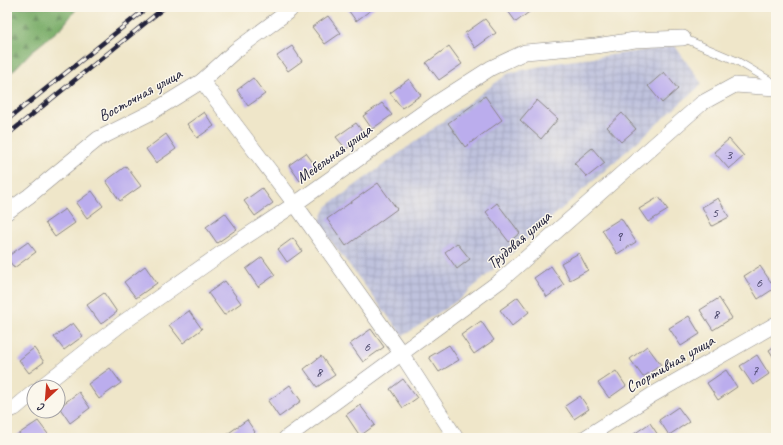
<svg xmlns="http://www.w3.org/2000/svg" width="783" height="445" font-family="Caveat,sans-serif">
<style>
.industrial{fill:url(#industrial-grid)}
.forest{fill:url(#forest-firs);stroke:#4e6852}
.building{fill:#bbaded}
.lines{fill:none;stroke-linecap:round;stroke-linejoin:round}
.service-casing{stroke:#888482;stroke-width:8}
.minor-casing{stroke:#888482;stroke-width:16}
.service{stroke:#fff;stroke-width:7}
.minor{stroke:#fff;stroke-width:15}
.rail-casing{stroke:#22223b;stroke-width:4.5}
.rail{stroke:#fbf7ec;stroke-width:3;stroke-dasharray:9;stroke-linecap:butt}
.labels{text-anchor:middle;dominant-baseline:central;stroke-width:3;stroke-linejoin:round;paint-order:stroke}
.number-label{font-size:14px;fill:#484568}
.street-label{font-size:16px;fill:#22223b;stroke:#fbf7ec}
</style>
<defs>
<pattern id="industrial-grid" width="8" height="8" patternUnits="userSpaceOnUse"><rect width="8" height="8" fill="#bfc2dd"/><path d="M0 4h8M4 0v8" fill="none" stroke="#a4a6bf"/></pattern>
<pattern id="forest-firs" width="22" height="20" patternUnits="userSpaceOnUse"><rect width="22" height="20" fill="#7aad69"/><path d="M5 1l3.5 6h-7zM16 11l3.5 6h-7z" fill="#648c58"/></pattern>
</defs>
<rect width="100%" height="100%" fill="#fbf7ec"/>
<filter id="ink" filterUnits="userSpaceOnUse"><feTurbulence type="fractalNoise" baseFrequency=".025" numOctaves="2"/><feDisplacementMap in="SourceGraphic" scale="8" xChannelSelector="R" yChannelSelector="G"/><feConvolveMatrix kernelMatrix="1 2 1 2 8 2 1 2 1" color-interpolation-filters="sRGB"/></filter>
<filter id="wash" filterUnits="userSpaceOnUse"><feTurbulence type="fractalNoise" baseFrequency=".012" numOctaves="4" result="noise"/><feDisplacementMap in="SourceGraphic" scale="16" xChannelSelector="R" yChannelSelector="G"/><feGaussianBlur stdDeviation="0.9" result="paint"/><feColorMatrix in="noise" values="0 0 0 0 0 0 0 0 0 0 0 0 0 0 0 0 0 1.4 0 .05"/><feComposite in="paint" operator="in"/></filter>
<g filter="url(#wash)">
<rect width="100%" height="100%" fill="#efe6c9"/>
<path class="industrial" d="M675,46L702,84L460,299L403,336L318,224L327,206L509,73L555,63Z"/>
<path class="forest" d="M7,7H78L62,27L31,52L7,77Z"/>
<g id="blocks">
<g class="building">
<path d="M346,7H375L356,21Z"/>
<path d="M505,7H532L533,9L516,22Z"/>
<path d="M328,16L341,33L325,44L312,27Z"/>
<path d="M485,19L496,33L475,48L465,33Z"/>
<path d="M292,46L302,61L288,71L277,56Z"/>
<path d="M449,46L462,64L439,80L426,63Z"/>
<path d="M664,72L678,89L662,103L648,86Z"/>
<path d="M253,78L265,94L248,106L237,90Z"/>
<path d="M409,79L421,95L402,108L390,93Z"/>
<path d="M485,96L502,120L465,147L448,123Z"/>
<path d="M537,100L558,119L541,139L520,120Z"/>
<path d="M382,103L392,115L372,129L363,116Z"/>
<path d="M204,112L214,126L197,138L187,124Z"/>
<path d="M622,113L636,129L621,142L607,127Z"/>
<path d="M356,123L365,135L346,149L336,137Z"/>
<path d="M166,134L176,149L156,163L146,149Z"/>
<path d="M729,139L744,156L729,169L714,152Z"/>
<path d="M592,148L605,163L587,177L574,163Z"/>
<path d="M306,153L317,168L300,181L289,165Z"/>
<path d="M126,166L141,186L120,201L106,181Z"/>
<path d="M378,183L397,209L346,246L327,219Z"/>
<path d="M262,188L273,203L255,216L244,201Z"/>
<path d="M92,191L103,206L87,218L76,203Z"/>
<path d="M659,197L668,210L648,222L639,209Z"/>
<path d="M718,198L729,217L712,226L702,207Z"/>
<path d="M497,203L520,233L509,242L486,212Z"/>
<path d="M65,209L75,223L55,237L45,223Z"/>
<path d="M225,213L237,229L217,243L206,227Z"/>
<path d="M621,218L636,242L617,254L602,230Z"/>
<path d="M293,238L302,251L287,262L278,249Z"/>
<path d="M28,242L36,252L14,268L7,257Z"/>
<path d="M457,243L470,259L457,269L445,252Z"/>
<path d="M579,253L588,270L570,280L561,263Z"/>
<path d="M262,257L275,275L258,287L246,269Z"/>
<path d="M145,266L157,283L136,298L124,282Z"/>
<path d="M551,266L564,285L547,297L534,278Z"/>
<path d="M760,266L775,288L758,299L744,276Z"/>
<path d="M225,281L241,303L224,315L208,293Z"/>
<path d="M104,293L117,312L101,324L87,305Z"/>
<path d="M518,297L529,312L512,326L500,310Z"/>
<path d="M719,298L732,318L713,330L700,310Z"/>
<path d="M189,311L202,329L183,343L169,325Z"/>
<path d="M689,316L700,334L681,346L669,328Z"/>
<path d="M481,321L494,340L474,354L461,335Z"/>
<path d="M73,323L83,336L64,350L54,337Z"/>
<path d="M371,329L384,347L363,362L350,344Z"/>
<path d="M449,345L459,360L439,372L429,357Z"/>
<path d="M776,345V361L769,350Z"/>
<path d="M647,346L661,365L643,377L630,359Z"/>
<path d="M34,348L44,362L29,373L19,360Z"/>
<path d="M757,355L769,374L753,385L740,366Z"/>
<path d="M321,356L335,375L317,387L304,369Z"/>
<path d="M110,368L121,383L99,399L88,384Z"/>
<path d="M726,370L737,387L718,400L707,383Z"/>
<path d="M616,371L626,386L609,398L598,383Z"/>
<path d="M403,379L417,398L403,408L390,389Z"/>
<path d="M290,385L301,401L279,417L268,401Z"/>
<path d="M79,392L90,408L70,423L59,407Z"/>
<path d="M580,396L589,409L574,419L565,406Z"/>
<path d="M360,405L375,425L360,436L346,415Z"/>
<path d="M678,407L689,422L669,435L659,420Z"/>
<path d="M247,420L255,432L247,438H228L226,435Z"/>
<path d="M38,421L51,438H19L17,435Z"/>
<path d="M650,423L660,438H637L634,434Z"/>
</g>
</g>
</g>
<g filter="url(#ink)">
<use href="#blocks" fill-opacity="0" stroke="#888482" stroke-width="1"/>
<g class="lines">
<defs>
<path id="service" d="M683,38L737,61L776,84"/>
<g id="minor">
<path d="M202,81L295,204L401,353L456,438"/>
<path d="M7,212L29,196L98,139L152,112L202,81L235,51L290,10"/>
<path d="M41,387L121,324L236,243L295,204L438,102L491,68L525,52L596,46L635,40L683,38"/>
<path d="M7,411L15,408L34,392"/>
<path d="M286,438L500,281L702,103L735,85L776,88"/>
<path d="M585,438L652,395L776,324"/>
</g>
</defs>
<use href="#service" class="service-casing"/>
<use href="#minor" class="minor-casing"/>
<use href="#service" class="service"/>
<use href="#minor" class="minor"/>
<defs>
<g id="rail">
<path d="M7,120L148,7"/>
<path d="M7,135L165,7"/>
</g>
</defs>
<use href="#rail" class="rail-casing"/>
<use href="#rail" class="rail"/>
</g>
</g>
<g class="labels">
<g class="number-label">
<text x="729" y="154">3</text>
<text x="715" y="212">5</text>
<text x="619" y="236">9</text>
<text x="759" y="282">6</text>
<text x="716" y="314">8</text>
<text x="367" y="346">6</text>
<text x="755" y="370">7</text>
<text x="319" y="372">8</text>
</g>
<g class="street-label">
<text transform="translate(140 95) rotate(-29)">Восточная улица</text>
<text transform="translate(334 154) rotate(-36)">Мебельная улица</text>
<text transform="translate(519 240) rotate(-41)">Трудовая улица</text>
<text transform="translate(670 364) rotate(-30)">Спортивная улица</text>
</g>
</g>
<rect width="783" height="445" fill="none" stroke="#fbf7ec" stroke-width="24"/>
<g transform="translate(46 399) rotate(206)"><circle r="19" fill="#fbf7ec" stroke="#a4a2a5"/>
<path d="M0-3L7 15L0 10L-7 15Z" fill="#c8321e"/>
<text y="-6" font-size="11" font-weight="bold" text-anchor="middle" fill="#22223b">С</text>
</g>
</svg>
